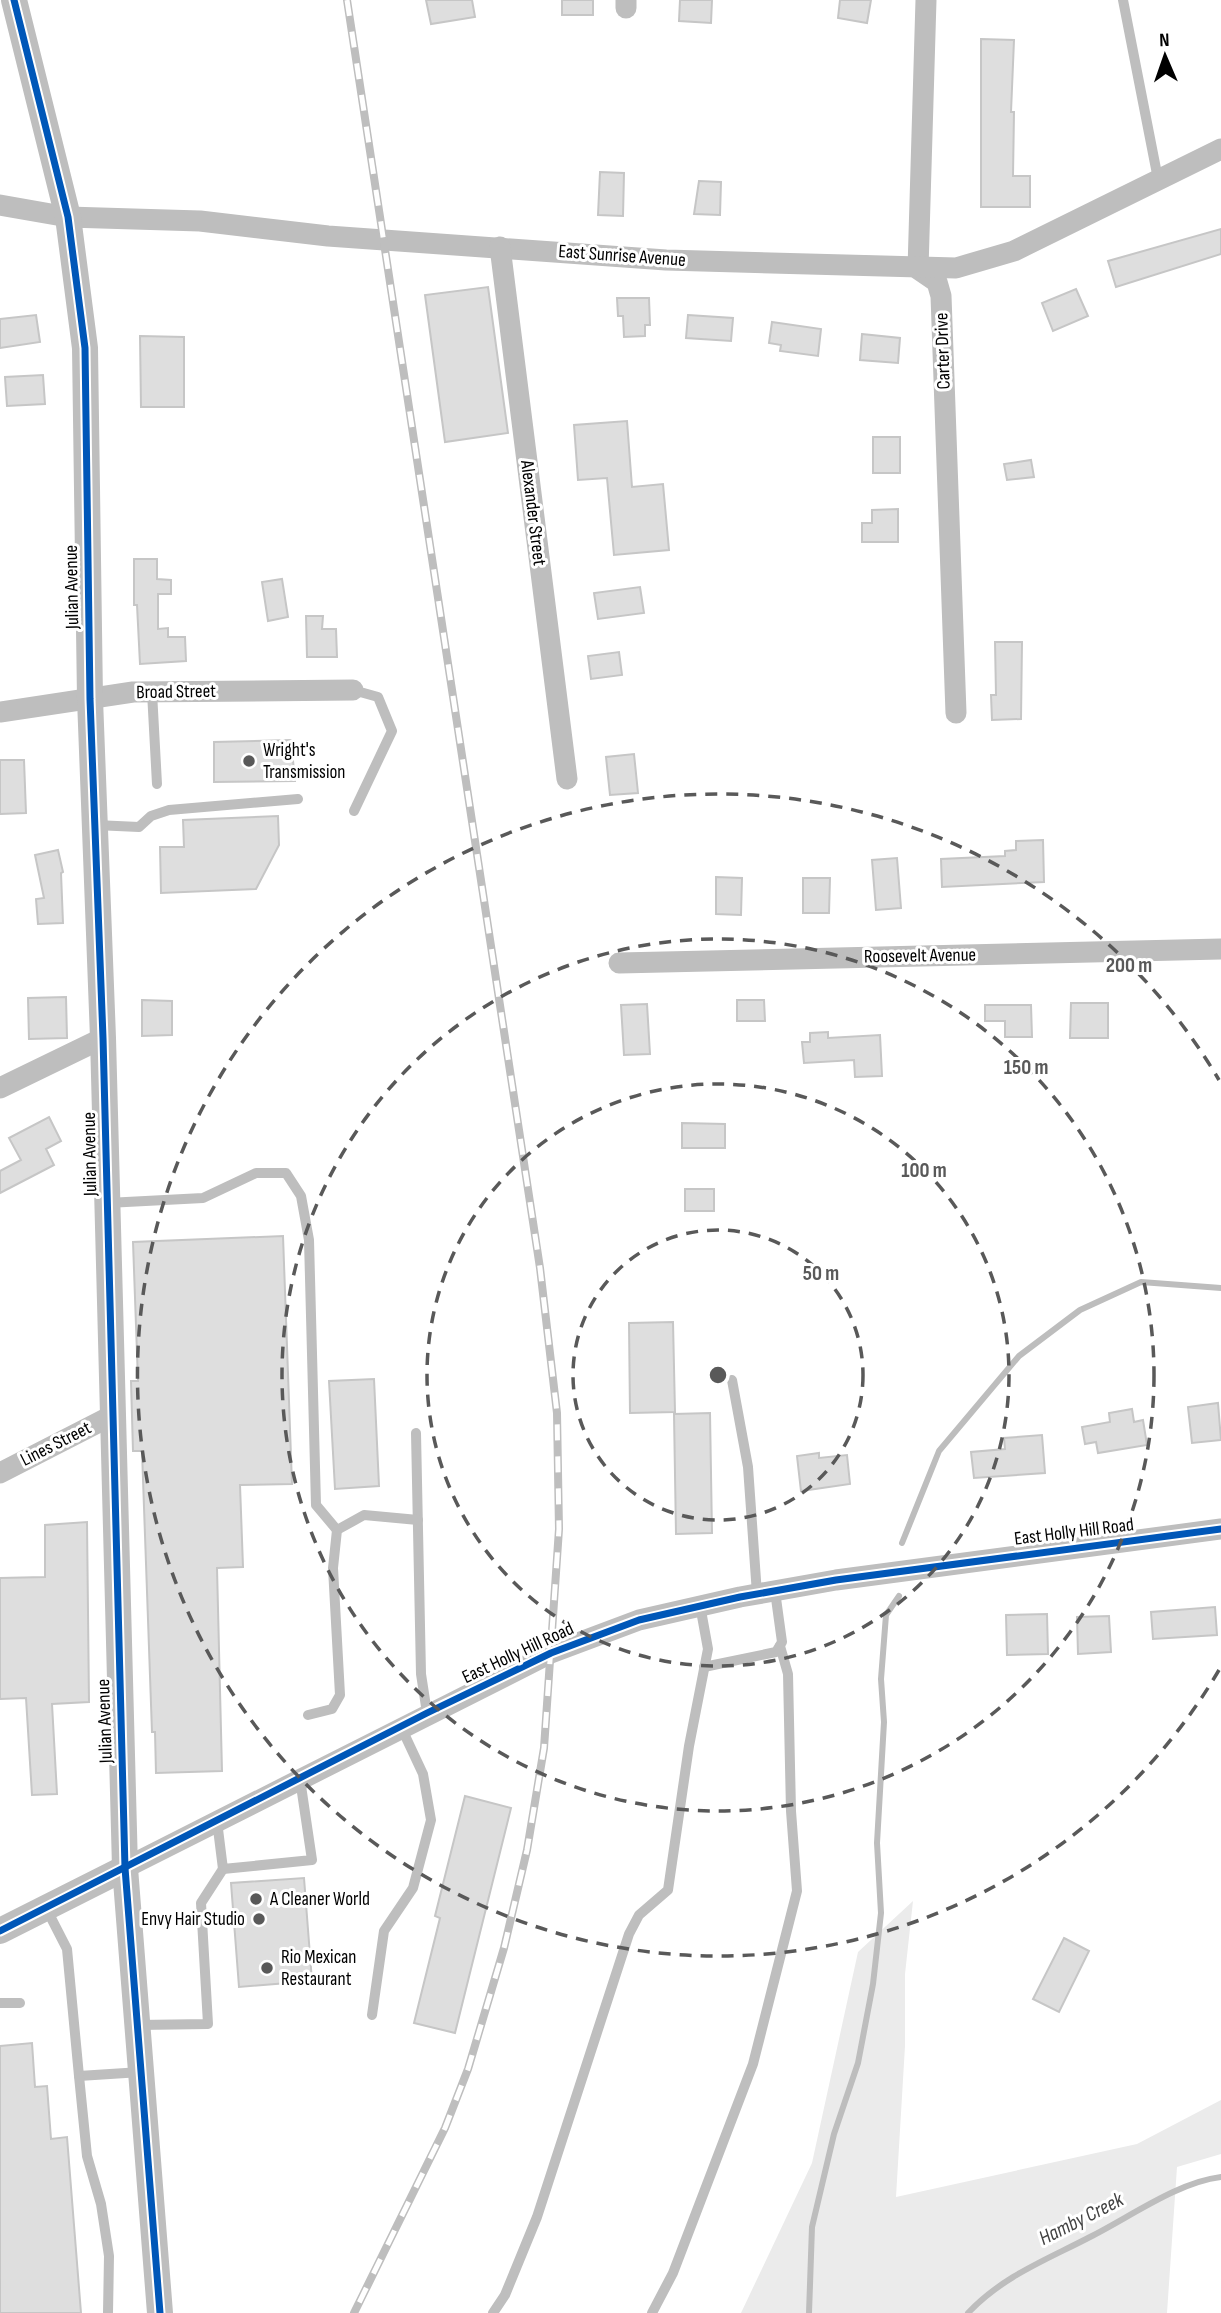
<svg xmlns="http://www.w3.org/2000/svg" width="1221" height="2313" font-family="'Sofia Sans Condensed',sans-serif">
<style>
.green{fill:#ebebeb}
.lines{fill:none;stroke-linecap:round;stroke-linejoin:round}
.stream{stroke:#bdbdbd;stroke-width:6}
.building{fill:#dedede;stroke:#c6c6c6;stroke-width:2}
.service{stroke:#bebebe;stroke-width:10}
.minor{stroke:#bebebe;stroke-width:21}
.tertiary{stroke:#bebebe;stroke-width:26}
.rail-casing{stroke:#bebebe;stroke-width:8}
.rail{stroke:#fff;stroke-width:5;stroke-dasharray:16;stroke-linecap:butt}
.cycleway-casing{stroke:#fff;stroke-width:11}
.cycleway{stroke:#0057b8;stroke-width:7}
.ring{fill:none;stroke:#595959;stroke-width:3.5;stroke-dasharray:12 9}
.poi-dot{fill:#595959;stroke:#fff;stroke-width:2.5}
.labels{text-anchor:middle;dominant-baseline:central;stroke-width:6;stroke-linejoin:round;paint-order:stroke}
.street-label{font-size:19px;fill:#000;stroke:#fff}
.poi-label{font-size:19px;fill:#000;stroke:#fff;text-anchor:start}
.water-label{font-size:21px;font-style:italic;fill:#424242;stroke:#fff}
.centre{fill:#595959;stroke:#fff;stroke-width:3.5}
.ring-label{font-size:21px;text-anchor:middle;font-weight:bold;fill:#595959;stroke:#fff;stroke-width:6;stroke-linejoin:round;paint-order:stroke}
</style>
<rect width="100%" height="100%" fill="#fff"/>
<path class="green" d="M913,1901L905,1974V2046L896,2197L1137,2144L1221,2100V2154L1177,2167L1167,2313H741L812,2163L858,1952Z"/>
<g class="lines">
<g class="stream">
<path d="M902,1543L939,1451L1019,1356L1080,1310L1141,1282L1221,1288"/>
<path d="M809,2313L812,2227L834,2134L858,2063L873,1984L881,1913L877,1843L884,1722L881,1679L886,1615L899,1596"/>
<path d="M968,2313C1003,2276 1046,2260 1090,2237C1130,2217 1178,2182 1221,2177"/>
</g>
</g>
<g class="building">
<path d="M426,0H472L475,17L431,24Z"/>
<rect x="562" y="0" width="31" height="15"/>
<path d="M680,0H712L711,23L679,21Z"/>
<path d="M840,0H871L867,23L838,18Z"/>
<path d="M981,39L1014,40L1011,112H1014L1013,176H1030V207H981Z"/>
<path d="M600,172L624,173L623,216L598,215Z"/>
<path d="M699,181L721,182L720,215L694,214Z"/>
<path d="M1221,229V254L1116,287L1108,261Z"/>
<path d="M488,287L508,433L445,442L425,295Z"/>
<path d="M1076,289L1088,316L1053,331L1042,303Z"/>
<path d="M617,298H649L650,325H645V336L624,337L623,316H618Z"/>
<path d="M36,315L40,342L0,348V319Z"/>
<path d="M688,315L733,318L731,341L686,338Z"/>
<path d="M772,322L821,329L818,356L780,351L781,345L769,343Z"/>
<path d="M862,334L900,338L898,363L860,360Z"/>
<path d="M140,336L184,337V407H141Z"/>
<path d="M43,375L45,404L7,406L5,377Z"/>
<path d="M627,421L632,487L663,484L669,550L614,555L607,478L578,480L574,425Z"/>
<rect x="873" y="437" width="27" height="36"/>
<path d="M1031,460L1034,477L1007,480L1004,464Z"/>
<path d="M898,509V542H862V523H872V510Z"/>
<path d="M134,559H157V579L171,580V594H158V629L168,628V637H185L186,661L140,664L137,605H134Z"/>
<path d="M282,579L288,617L268,621L262,582Z"/>
<path d="M640,587L644,613L598,619L594,593Z"/>
<path d="M306,616H323L322,629H336L337,657H307Z"/>
<path d="M995,642H1022L1021,719L992,720L991,695H996Z"/>
<path d="M619,652L622,675L591,679L588,656Z"/>
<path d="M291,740L295,781L214,782V742Z"/>
<path d="M634,754L638,793L610,795L606,757Z"/>
<path d="M0,760H24L26,813L0,814Z"/>
<path d="M278,816L279,845L256,889L161,893L160,847H184L183,820Z"/>
<path d="M1043,840L1044,882L942,887L941,859L1005,856V851L1016,850V841Z"/>
<path d="M58,850L63,872L61,873L63,923L38,924L36,899L44,898L35,855Z"/>
<path d="M897,858L901,908L876,910L872,860Z"/>
<path d="M716,877L742,878L741,915L716,914Z"/>
<path d="M803,878H830L829,913H803Z"/>
<path d="M66,997L67,1038L29,1039L28,998Z"/>
<path d="M142,1000L172,1001V1035L142,1036Z"/>
<path d="M737,1000H764L765,1021H737Z"/>
<path d="M1071,1003H1108V1038H1070Z"/>
<path d="M647,1004L650,1054L624,1055L621,1005Z"/>
<path d="M985,1005H1031L1032,1037H1005V1021H985Z"/>
<path d="M828,1032V1038L880,1035L882,1076L855,1077L854,1060L804,1063L802,1042H810V1033Z"/>
<path d="M49,1117L61,1141L46,1149L54,1165L0,1193V1171L21,1160L9,1138Z"/>
<path d="M682,1123L725,1124V1148H682Z"/>
<rect x="685" y="1189" width="29" height="22"/>
<path d="M283,1236L292,1484L240,1485L243,1567L217,1568L222,1771L156,1773L155,1732H152L142,1451H133L131,1381H138L133,1242Z"/>
<path d="M673,1322L675,1412L630,1413L629,1323Z"/>
<path d="M374,1379L379,1486L335,1489L329,1381Z"/>
<path d="M1218,1403L1221,1440L1192,1443L1188,1407Z"/>
<path d="M1132,1409L1134,1422L1143,1420L1147,1445L1098,1453L1096,1442L1085,1444L1082,1427L1110,1422L1109,1413Z"/>
<path d="M710,1413L712,1533L676,1534L674,1414Z"/>
<path d="M1042,1435L1045,1473L974,1478L971,1452L1005,1449L1004,1438Z"/>
<path d="M819,1453V1458L847,1455L850,1484L801,1491L797,1456Z"/>
<path d="M87,1522L89,1702L52,1704L57,1794L32,1795L26,1698L0,1699V1578L45,1577V1525Z"/>
<path d="M1215,1607L1217,1635L1153,1639L1151,1612Z"/>
<path d="M1047,1614L1048,1654L1007,1655L1006,1615Z"/>
<path d="M1109,1616L1111,1652L1078,1654L1077,1617Z"/>
<path d="M465,1796L511,1808L455,2033L414,2023L440,1918L435,1916Z"/>
<path d="M304,1878L312,1981L239,1987L231,1883Z"/>
<path d="M1064,1938L1089,1951L1059,2012L1033,1999Z"/>
<path d="M32,2043L35,2087L47,2086L51,2139L67,2137L81,2313H0V2046Z"/>
</g>
<g class="lines">
<g class="service">
<path d="M1123,0L1158,179"/>
<path d="M353,690L378,697L392,731L354,811"/>
<path d="M152,692L157,784"/>
<path d="M95,825L139,827L151,816L169,810L298,799"/>
<path d="M107,1203L203,1198L256,1173H286L301,1196L309,1240L316,1505L337,1530"/>
<path d="M732,1380L748,1467L757,1594"/>
<path d="M416,1433L421,1674L427,1713"/>
<path d="M704,1667L776,1652L782,1642L775,1591"/>
<path d="M308,1715L332,1709L340,1695L333,1568L337,1530L364,1515L418,1520"/>
<path d="M217,1821L223,1869L312,1860L300,1779"/>
<path d="M46,1908L67,1949L79,2076L141,2072"/>
<path d="M0,2003H20"/>
<path d="M372,2015L384,1931L413,1888L431,1820L423,1774L401,1727"/>
<path d="M138,2025L208,2024L201,1903L223,1869"/>
<path d="M79,2076L87,2156L101,2204L109,2256L108,2313"/>
<path d="M493,2313L505,2295L537,2217L629,1934L639,1915L668,1890L689,1746L708,1649L700,1605"/>
<path d="M652,2313L673,2273L753,2064L797,1891L791,1811L788,1674L780,1646"/>
</g>
<g class="minor">
<path d="M926,0L918,269L937,282L941,296L956,713"/>
<path d="M626,8V0"/>
<path d="M0,205L68,217L200,221L328,236L666,260L956,268L1014,251L1221,149"/>
<path d="M500,247L567,779"/>
<path d="M0,712L133,692L353,690"/>
<path d="M619,963L1221,949"/>
<path d="M0,1088L103,1038"/>
<path d="M0,1473L113,1415"/>
<path d="M125,1868L551,1653L639,1620L740,1597L836,1580L1221,1529"/>
</g>
<g class="tertiary">
<path d="M14,0L68,217L85,348L90,699L103,1038L125,1868L160,2313"/>
<path d="M0,1931L125,1868"/>
</g>
<defs>
<path id="rail" d="M347,0L540,1268L557,1413L559,1529L544,1748L527,1850L504,1948L468,2069L445,2128L354,2313"/>
</defs>
<use href="#rail" class="rail-casing"/>
<use href="#rail" class="rail"/>
<defs>
<g id="cycleway">
<path d="M14,0L68,217L85,348L90,699L103,1038L125,1868L160,2313"/>
<path d="M0,1931L427,1713L551,1653L639,1620L740,1597L836,1580L1221,1529"/>
</g>
</defs>
<use href="#cycleway" class="cycleway-casing"/>
<use href="#cycleway" class="cycleway"/>
</g>
<g class="ring">
<circle cx="718" cy="1375" r="145"/>
<circle cx="718" cy="1375" r="291"/>
<circle cx="718" cy="1375" r="436"/>
<path d="M1219 1670A581 581 0 1 1 1219 1080"/>
</g>
<g class="poi-dot">
<circle cx="249" cy="761" r="7"/>
<circle cx="256" cy="1899" r="7"/>
<circle cx="259" cy="1919" r="7"/>
<circle cx="267" cy="1968" r="7"/>
</g>
<g class="labels">
<g class="street-label">
<text transform="translate(622 256) rotate(4)">East Sunrise Avenue</text>
<text transform="translate(943 351) rotate(-92)">Carter Drive</text>
<text transform="translate(533 513) rotate(83)">Alexander Street</text>
<text transform="translate(72 587) rotate(-91)">Julian Avenue</text>
<text transform="translate(176 692) rotate(-1)">Broad Street</text>
<text transform="translate(920 956) rotate(-1)">Roosevelt Avenue</text>
<text transform="translate(90 1154) rotate(-91)">Julian Avenue</text>
<text transform="translate(56 1444) rotate(-27)">Lines Street</text>
<text transform="translate(1074 1532) rotate(-7)">East Holly Hill Road</text>
<text transform="translate(518 1653) rotate(-25)">East Holly Hill Road</text>
<text transform="translate(105 1721) rotate(-92)">Julian Avenue</text>
</g>
<g class="poi-label">
<text x="263" y="750">Wright's<tspan x="263" dy="22">Transmission</tspan></text>
<text x="270" y="1899">A Cleaner World</text>
<text x="245" y="1919" text-anchor="end">Envy Hair Studio</text>
<text x="281" y="1957">Rio Mexican<tspan x="281" dy="22">Restaurant</tspan></text>
</g>
<g class="water-label">
<text transform="translate(1081 2219) rotate(-27)">Hamby Creek</text>
</g>
</g>
<circle cx="718" cy="1375" r="10" class="centre"/>
<g class="ring-label">
<text x="1129" y="972">200 m</text>
<text x="1026" y="1074">150 m</text>
<text x="924" y="1177">100 m</text>
<text x="821" y="1280">50 m</text>
</g>
<g transform="translate(1165 56) rotate(358)" stroke="#ffffff" stroke-width="5" paint-order="stroke">
<path d="M0-5L12 26L0 18L-12 26Z" fill="#000000"/>
<text y="-10" font-size="19" font-weight="bold" text-anchor="middle" fill="#000000">N</text>
</g>
</svg>
